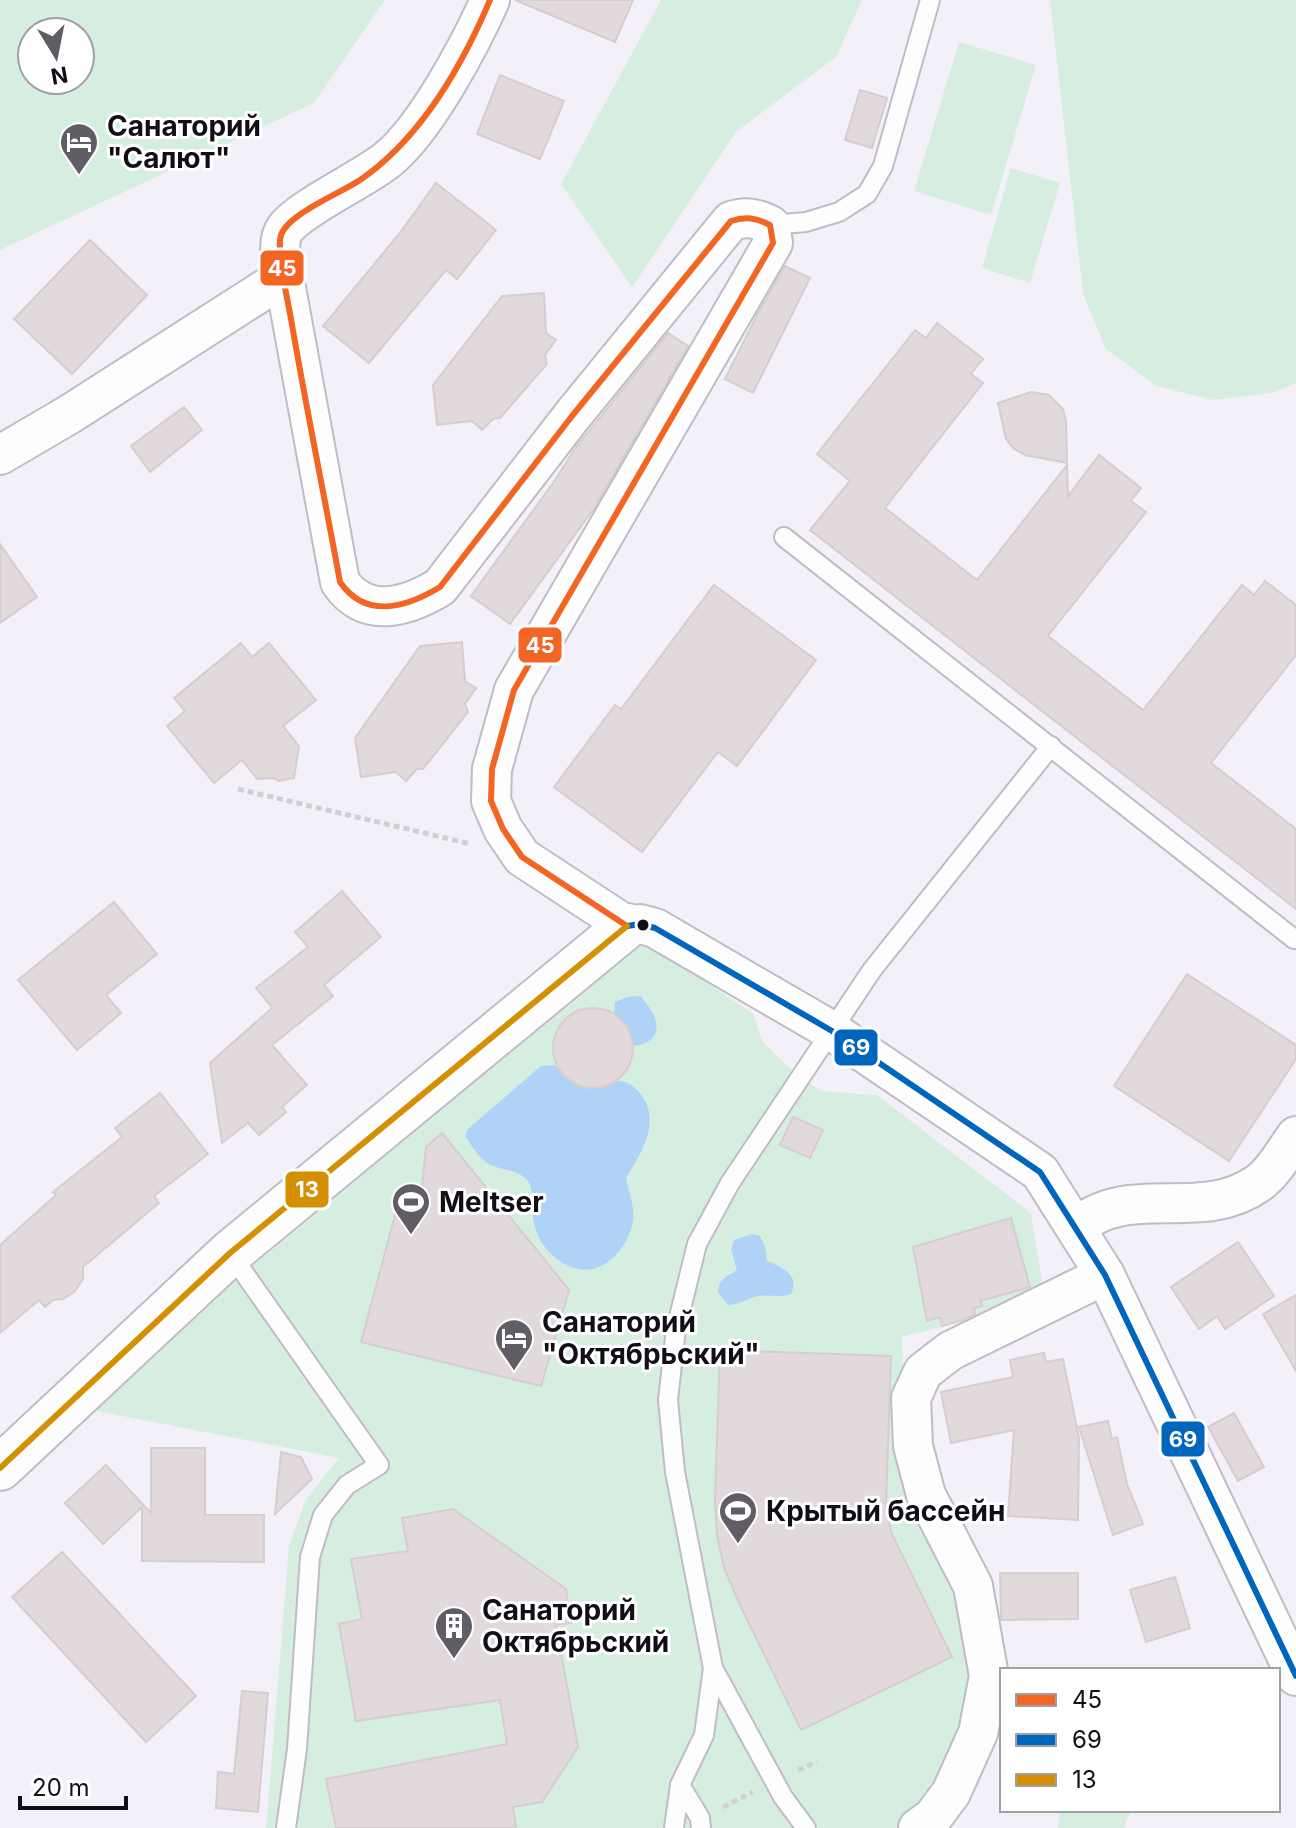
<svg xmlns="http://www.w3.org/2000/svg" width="1296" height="1828" font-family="Inter,sans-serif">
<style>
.green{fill:#d6eee0;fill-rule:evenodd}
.water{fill:#afd3f6}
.building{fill:#e1d9dc;stroke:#d5cdd0;stroke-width:2}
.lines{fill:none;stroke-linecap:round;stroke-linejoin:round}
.lane-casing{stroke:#c0bcc5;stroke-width:22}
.street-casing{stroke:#c0bcc5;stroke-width:42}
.secondary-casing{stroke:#c0bcc5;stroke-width:48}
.path{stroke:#d0d0d2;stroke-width:5;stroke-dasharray:6 4;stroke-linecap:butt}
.lane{stroke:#fdfdfe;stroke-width:18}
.street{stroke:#fdfdfe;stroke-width:38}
.secondary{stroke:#fdfdfe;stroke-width:44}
.bus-1-casing{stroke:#fff;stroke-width:12}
.bus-2-casing{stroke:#fff;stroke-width:12}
.bus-3-casing{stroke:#fff;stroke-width:12}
.bus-1{stroke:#f26522;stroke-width:6}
.bus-2{stroke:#0065bd;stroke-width:6}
.bus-3{stroke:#d58f03;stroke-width:6}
.bus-dot{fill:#120e17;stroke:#fff;stroke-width:3}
.labels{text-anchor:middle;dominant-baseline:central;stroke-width:6;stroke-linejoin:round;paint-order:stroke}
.poi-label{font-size:28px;font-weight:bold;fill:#120e17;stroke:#fff;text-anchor:start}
.line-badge{stroke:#fff;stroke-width:3}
.badge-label{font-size:22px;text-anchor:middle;font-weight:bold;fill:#fff}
</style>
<rect width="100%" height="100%" fill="#f4f0f9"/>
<g class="green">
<path d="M0,0H385L314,103L0,250ZM32,32H80V80H32Z"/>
<path d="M661,0H862L836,57L736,132L632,287L561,184Z"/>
<path d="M1050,0H1296V383L1273,393L1213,400L1156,386L1106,349L1083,294Z"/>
<path d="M959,42L1036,65L991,215L914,191Z"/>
<path d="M1011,168L1060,183L1030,283L982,268Z"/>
<path d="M646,941L753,1014L762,1041L799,1077L822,1091L877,1095L1031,1213L1045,1300L902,1337L905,1443L953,1580L973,1648L968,1716L940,1784L899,1828H266L289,1546L306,1499L339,1458L81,1408Z"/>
<path d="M1060,1810H1134L1126,1820L1125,1828H1058Z"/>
</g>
<g class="water">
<path d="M640,996C658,1014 668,1041 634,1046L629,1028L614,1014L615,1002L627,997Z"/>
<path d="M555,1065C564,1078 578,1091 595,1088C603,1087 611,1081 619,1081C629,1082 634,1086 640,1093C662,1121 642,1152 626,1178C629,1191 635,1208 633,1221C628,1250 599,1282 567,1265C543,1253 532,1231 532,1205C531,1197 533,1187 528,1181C518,1169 501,1171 489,1164C478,1158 472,1146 465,1136L469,1128L541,1066Z"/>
<path d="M752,1234L760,1236L765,1247L767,1261C783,1268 800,1274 791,1294C778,1299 767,1293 755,1297C745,1299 740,1305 728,1305L718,1292C719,1279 726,1277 737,1270L731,1249L734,1240Z"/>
</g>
<g class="building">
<path d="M515,0H633L615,42Z"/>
<path d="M500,75L564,101L540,159L477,134Z"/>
<path d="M860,90L887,98L872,148L845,140Z"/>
<path d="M436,183L496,230L457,279L446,270L369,363L323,326L399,234Z"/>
<path d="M90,240L147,295L72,374L14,319Z"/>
<path d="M785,266L810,278L753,393L725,379L758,313Z"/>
<path d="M544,293L546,333L556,340L545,355L547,364L500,418L493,419L482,430L472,421L437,425L433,385L502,296Z"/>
<path d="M937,323L983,359L971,374L983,383L885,508L977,580L1067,465L1068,496L1099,455L1141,488L1131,501L1146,512L1048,636L1143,710L1242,585L1254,595L1265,581L1296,605V655L1211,763L1296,829V909L810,530L850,481L817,454L915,330L926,338Z"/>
<path d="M668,333L688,346L595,507L510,624L471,596L553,483L576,447Z"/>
<path d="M1031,392L1049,395L1063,409L1066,421L1067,463L1025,455L1014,449L1006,439L998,403Z"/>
<path d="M184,407L202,430L150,472L131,446Z"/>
<path d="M0,544L37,597L0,623Z"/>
<path d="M714,585L816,660L737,766L718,752L642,852L554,787L615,705L621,709Z"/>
<path d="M462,642L465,681L476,688L465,704L468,712L423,769H417L406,781L396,772L361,777L355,738L420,646Z"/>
<path d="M241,643L252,657L269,643L316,700L283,726L299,746L294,778L279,781L274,778L257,779L242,760L214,783L167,726L185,711L174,698Z"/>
<path d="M342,891L381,937L324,985L333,996L272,1045L307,1085L282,1107L286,1112L259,1135L248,1123L222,1143L210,1063L272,1008L256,988L308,947L295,932Z"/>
<path d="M114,902L157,954L106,995L121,1013L77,1050L18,980Z"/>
<path d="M1187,974L1296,1045V1059L1229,1161L1114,1086Z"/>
<circle cx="593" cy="1048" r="40"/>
<path d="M160,1093L208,1154L154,1196L159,1203L83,1267V1279L74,1292L63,1299L53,1300L45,1307L39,1300L0,1333V1245L56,1195L53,1192L122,1137L115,1128Z"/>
<path d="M793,1117L823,1130L810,1158L780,1145Z"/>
<path d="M442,1133L569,1290L541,1386L361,1342L400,1197L419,1217L426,1147Z"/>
<path d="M1011,1218L1030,1287L980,1301L982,1306L974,1308L975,1314L963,1320L942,1326L940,1317L927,1321L913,1247Z"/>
<path d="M1238,1242L1274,1296L1225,1329L1217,1316L1199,1329L1171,1287Z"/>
<path d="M1296,1295V1371L1263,1314Z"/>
<path d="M720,1350L891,1356L886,1506L891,1532L952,1657L801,1730L740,1605L724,1568L717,1535L715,1500Z"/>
<path d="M1044,1353L1046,1362L1063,1359L1079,1438L1078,1520L1008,1516L1014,1430L951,1443L941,1392L1013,1377L1010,1360Z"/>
<path d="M1234,1413L1264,1467L1238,1481L1208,1427Z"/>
<path d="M1108,1421L1112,1439L1117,1437L1127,1484L1143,1524L1113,1535L1079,1427Z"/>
<path d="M151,1448H205V1515H264V1562L142,1561V1507L103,1544L65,1503L106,1465L151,1513Z"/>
<path d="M281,1452L301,1457L312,1479L275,1514Z"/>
<path d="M453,1509L566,1589L571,1623L556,1625L578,1747L542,1802L513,1807L516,1828H336L326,1779L507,1744L500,1700L356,1721L339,1624L362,1619L351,1559L408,1551L402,1518Z"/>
<path d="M62,1552L196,1696L146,1742L12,1597Z"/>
<path d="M1000,1573H1078V1619L1001,1620Z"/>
<path d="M1175,1577L1190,1628L1146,1642L1130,1590Z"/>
<path d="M242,1691L268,1693L258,1812L216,1808L218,1772L234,1774Z"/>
</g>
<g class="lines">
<defs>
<g id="lane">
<path d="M770,225L806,222L839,212L867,194L883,166L930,0"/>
<path d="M784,537L1294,939"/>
<path d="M230,1253L379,1465L347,1485L323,1515L310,1557L297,1749L286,1828"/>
<path d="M680,1785L700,1818L701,1828"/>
<path d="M674,1828L680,1785L704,1735L713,1668"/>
<path d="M806,1828L783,1797L713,1668L675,1472L668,1400L676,1329L697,1244L730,1183L872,970L1051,746"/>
</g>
<g id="street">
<path d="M490,0C470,45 425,130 387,160C362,180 300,208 285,229C276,242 282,263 284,277L340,582C366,620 407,607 440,587L572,416L731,221C746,216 756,218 770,225L773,243L514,690L492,769L491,801L503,829L522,857L627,926L640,924L655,928L832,1031L1040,1172L1105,1275L1296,1676"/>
<path d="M0,455L70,414L284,277"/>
<path d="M1076,1228C1127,1181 1200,1224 1257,1184C1273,1174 1285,1151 1296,1136"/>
<path d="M918,1828L933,1817L951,1793L978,1733L989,1676L973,1586L926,1495L913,1446L911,1398L923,1372L950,1351L1105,1275"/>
</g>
<path id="secondary" d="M0,1468L230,1253L627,926"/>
</defs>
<use href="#lane" class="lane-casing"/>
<use href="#street" class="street-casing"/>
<use href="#secondary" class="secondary-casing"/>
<g class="path">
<path d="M238,789L471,844"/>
<path d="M798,1770L817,1762"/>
<path d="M723,1807L753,1792"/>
</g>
<use href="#lane" class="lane"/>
<use href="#street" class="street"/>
<use href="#secondary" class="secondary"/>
<defs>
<path id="bus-1" d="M490,0C462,66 420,139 360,180C341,193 288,214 281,235C276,251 288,301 291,319C306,407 324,494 340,582C366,620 407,607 440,587L572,416L731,221C746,216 756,218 770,225L773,243L514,690L492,769L491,801L503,829L522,857L627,926"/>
<path id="bus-2" d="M627,926L640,924L655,928L832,1031L1040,1172L1105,1275L1296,1676"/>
<path id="bus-3" d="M0,1468L230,1253L627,926"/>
</defs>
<use href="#bus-1" class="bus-1-casing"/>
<use href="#bus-2" class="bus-2-casing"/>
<use href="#bus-3" class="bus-3-casing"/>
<use href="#bus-1" class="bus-1"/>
<use href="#bus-2" class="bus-2"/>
<use href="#bus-3" class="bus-3"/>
</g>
<defs>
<symbol id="hotel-pin" viewBox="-11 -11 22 30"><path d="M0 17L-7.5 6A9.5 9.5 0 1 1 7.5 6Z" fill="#615d66" stroke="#fff"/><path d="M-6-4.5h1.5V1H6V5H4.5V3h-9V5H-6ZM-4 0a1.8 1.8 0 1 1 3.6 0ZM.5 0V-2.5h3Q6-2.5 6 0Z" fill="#fff"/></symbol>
<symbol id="stadium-pin" viewBox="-11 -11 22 30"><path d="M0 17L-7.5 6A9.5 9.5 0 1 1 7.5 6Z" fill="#615d66" stroke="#fff"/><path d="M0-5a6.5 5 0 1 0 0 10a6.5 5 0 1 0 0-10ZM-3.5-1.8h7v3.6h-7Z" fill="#fff"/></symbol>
<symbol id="building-pin" viewBox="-11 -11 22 30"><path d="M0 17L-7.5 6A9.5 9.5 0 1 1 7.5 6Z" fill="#615d66" stroke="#fff"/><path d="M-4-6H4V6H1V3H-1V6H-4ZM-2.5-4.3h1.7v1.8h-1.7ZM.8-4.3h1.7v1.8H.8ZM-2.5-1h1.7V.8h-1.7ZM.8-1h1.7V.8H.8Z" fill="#fff"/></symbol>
</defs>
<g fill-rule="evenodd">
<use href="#hotel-pin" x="57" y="120" width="44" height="60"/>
<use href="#stadium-pin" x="389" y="1180" width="44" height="60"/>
<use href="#hotel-pin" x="492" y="1316" width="44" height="60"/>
<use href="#stadium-pin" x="716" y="1489" width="44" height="60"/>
<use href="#building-pin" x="432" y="1604" width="44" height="60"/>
</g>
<circle class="bus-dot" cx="643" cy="925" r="7"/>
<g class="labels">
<g class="poi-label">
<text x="107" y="126">Санаторий<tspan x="107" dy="32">"Салют"</tspan></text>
<text x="439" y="1202">Meltser</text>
<text x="542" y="1322">Санаторий<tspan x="542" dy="32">"Октябрьский"</tspan></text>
<text x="766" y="1511">Крытый бассейн</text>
<text x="482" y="1610">Санаторий<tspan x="482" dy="32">Октябрьский</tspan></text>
</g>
</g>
<g class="line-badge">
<rect x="259" y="249" width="46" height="38" rx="8" fill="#f26522"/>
<rect x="517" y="626" width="46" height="38" rx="8" fill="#f26522"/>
<rect x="833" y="1028" width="46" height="39" rx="8" fill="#0065bd"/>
<rect x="284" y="1170" width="46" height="39" rx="8" fill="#d58f03"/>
<rect x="1160" y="1420" width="46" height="38" rx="8" fill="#0065bd"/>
</g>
<g class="badge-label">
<text x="282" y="276">45</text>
<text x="540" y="653">45</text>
<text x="856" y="1055">69</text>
<text x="307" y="1197">13</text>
<text x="1183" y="1447">69</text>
</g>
<rect x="1000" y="1668" width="280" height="144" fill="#ffffff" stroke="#a09fa2" stroke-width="2"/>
<rect x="1016" y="1694" width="40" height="12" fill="#f26522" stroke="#a09fa2" stroke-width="2"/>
<text x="1072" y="1708" font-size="24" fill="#120e17">45</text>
<rect x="1016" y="1734" width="40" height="12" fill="#0065bd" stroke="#a09fa2" stroke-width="2"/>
<text x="1072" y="1748" font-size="24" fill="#120e17">69</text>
<rect x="1016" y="1774" width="40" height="12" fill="#d58f03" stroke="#a09fa2" stroke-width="2"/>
<text x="1072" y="1788" font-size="24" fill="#120e17">13</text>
<g transform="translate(56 56) rotate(170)"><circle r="38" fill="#ffffff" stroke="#a09fa2" stroke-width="2"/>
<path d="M0-6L14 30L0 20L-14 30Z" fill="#615d66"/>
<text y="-12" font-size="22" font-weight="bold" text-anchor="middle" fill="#120e17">N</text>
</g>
<path d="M20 1796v12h106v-12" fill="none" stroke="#120e17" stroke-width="4"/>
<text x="32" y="1796" font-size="24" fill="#120e17" stroke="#ffffff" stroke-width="6" paint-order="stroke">20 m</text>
</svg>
